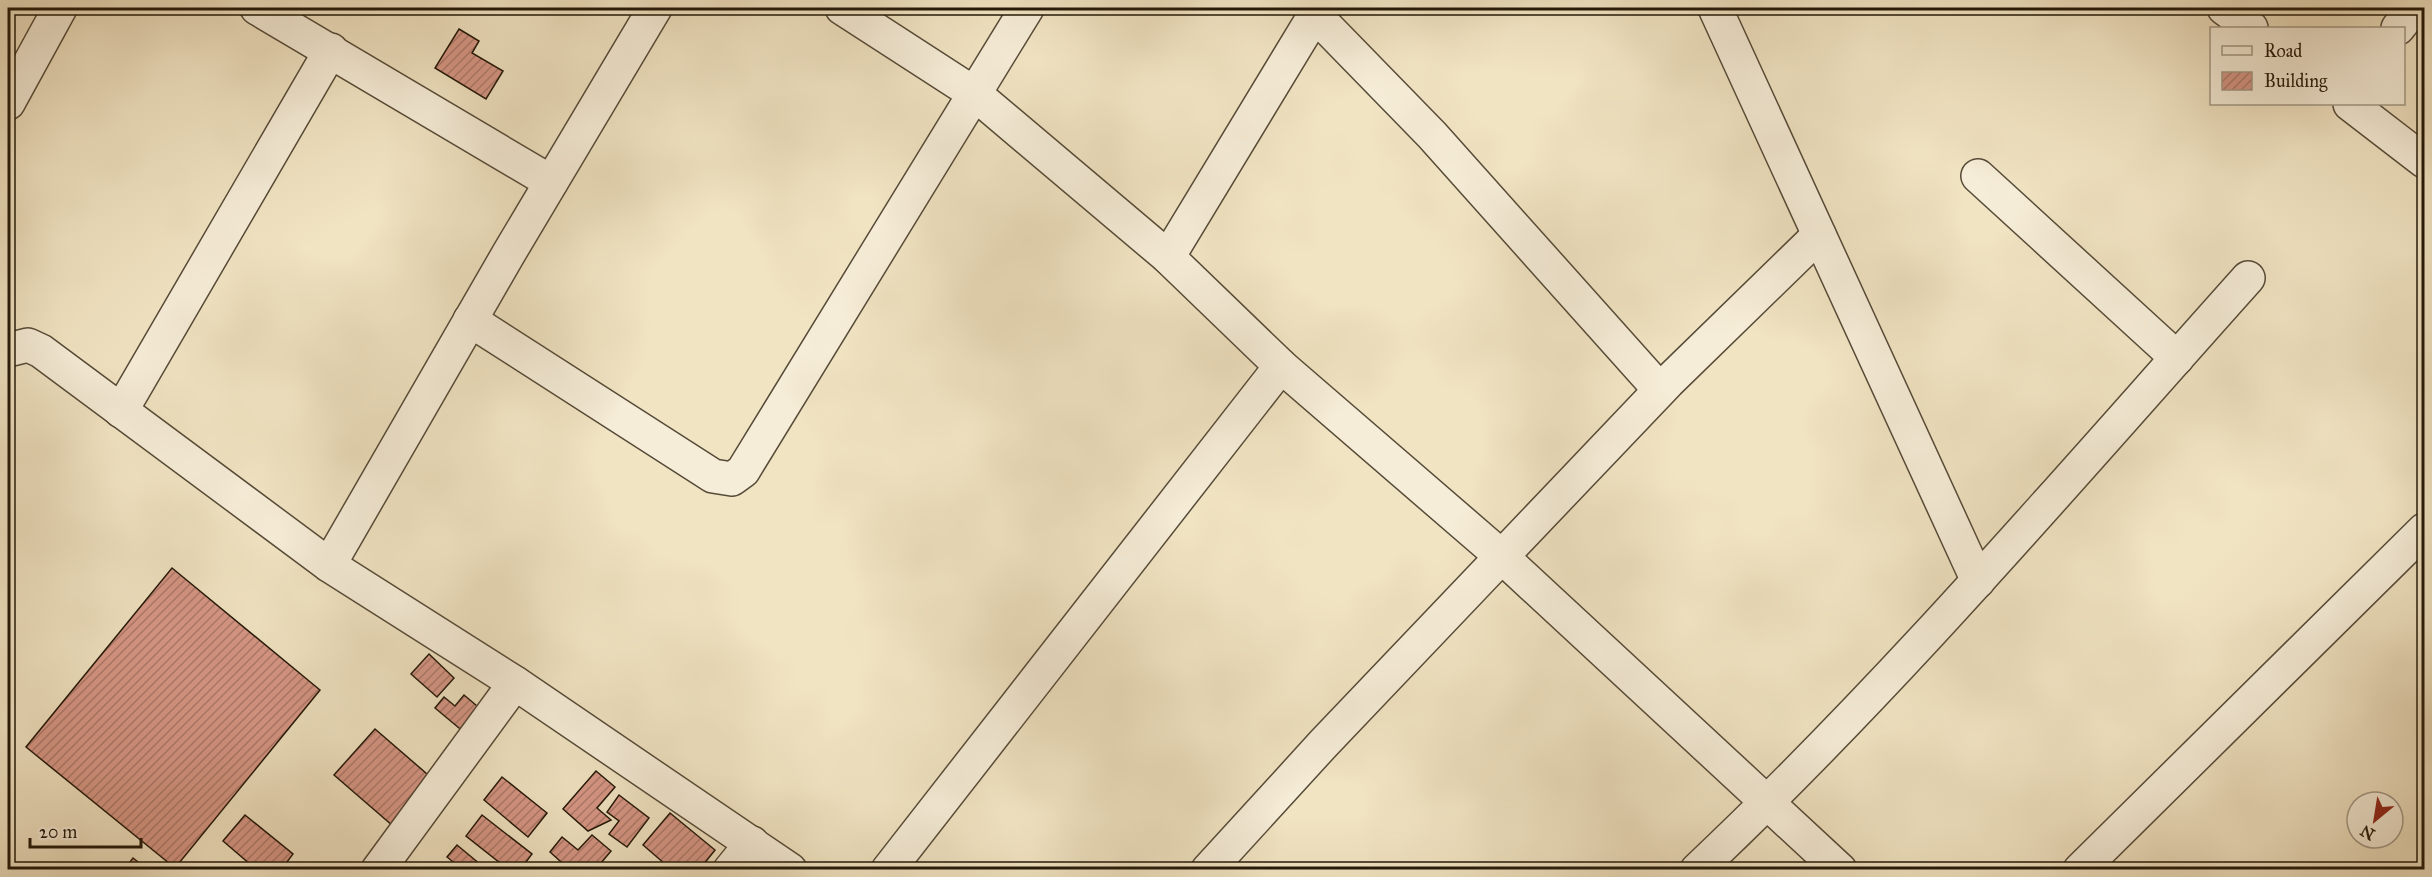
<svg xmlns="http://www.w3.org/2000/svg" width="2432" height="877" font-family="'IM FELL Great Primer',serif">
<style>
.building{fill:url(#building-hatch);stroke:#231809;stroke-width:1.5}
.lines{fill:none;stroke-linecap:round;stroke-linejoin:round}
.street-casing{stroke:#564b38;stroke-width:36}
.street{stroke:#f6edd8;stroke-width:33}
</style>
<defs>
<pattern id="building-hatch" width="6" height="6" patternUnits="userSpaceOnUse" patternTransform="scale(1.5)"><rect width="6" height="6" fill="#d79786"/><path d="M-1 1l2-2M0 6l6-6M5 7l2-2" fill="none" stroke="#ae7a6c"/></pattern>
</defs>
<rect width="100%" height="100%" fill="#f1e4c3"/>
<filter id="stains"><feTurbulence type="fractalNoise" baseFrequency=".00333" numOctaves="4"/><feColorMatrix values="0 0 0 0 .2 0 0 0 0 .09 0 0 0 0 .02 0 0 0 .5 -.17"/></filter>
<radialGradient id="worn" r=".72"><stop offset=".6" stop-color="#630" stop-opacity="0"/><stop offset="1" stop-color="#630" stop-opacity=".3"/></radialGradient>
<g class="building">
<path d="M459,29L479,41L472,53L503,71L486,99L435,68Z"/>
<path d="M172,568L320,690L175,868L26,747Z"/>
<path d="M429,654L454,678L437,697L411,674Z"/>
<path d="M464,695L483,711L465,733L435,708L444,697L455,706Z"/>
<path d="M375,729L434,780L393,826L334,775Z"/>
<path d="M596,771L615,787L597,808L611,820L588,831L563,809Z"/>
<path d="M502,777L547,813L528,837L484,800Z"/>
<path d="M619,795L649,818L627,847L609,834L619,821L607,812Z"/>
<path d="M670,813L715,850L699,870H672L643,845Z"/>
<path d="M245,815L293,854L281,870H257L223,841Z"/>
<path d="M482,815L532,854L520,870H509L466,836Z"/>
<path d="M592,835L611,851L595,870H570L550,852L562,837L578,850Z"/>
<path d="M457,845L487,870H463L447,857Z"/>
<path d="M133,858L148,870H124Z"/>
</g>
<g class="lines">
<defs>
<g id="street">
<path d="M257,8L551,182"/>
<path d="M842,8L975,94L1168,257L1281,366L1501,556L1840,870"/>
<path d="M1715,8L1978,581"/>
<path d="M2224,8L2251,28"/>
<path d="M1315,15L1432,135L1660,390"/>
<path d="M2398,28L2414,8"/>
<path d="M8,103L60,8"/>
<path d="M2350,104L2424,161"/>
<path d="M1978,176L2177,358"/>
<path d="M1168,257L1319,8"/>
<path d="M470,320L713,476L732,479L743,471L1027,8"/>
<path d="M8,350L28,345L41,351L329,565L515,683L790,870"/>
<path d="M121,411L331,50"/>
<path d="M329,565L509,253L655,8"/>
<path d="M378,870L515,683"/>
<path d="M730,870L752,843"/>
<path d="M888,870L1281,366"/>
<path d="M1208,870L1324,743L1668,382L1819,235"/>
<path d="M1697,870C1893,685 2068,479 2248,278"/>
<path d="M2080,870L2424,530"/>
</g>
</defs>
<use href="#street" class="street-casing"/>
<use href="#street" class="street"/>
</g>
<rect width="2432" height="877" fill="none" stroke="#f1e4c3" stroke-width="30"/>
<rect x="9" y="9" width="2414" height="859" fill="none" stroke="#231809" stroke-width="3"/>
<rect x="15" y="15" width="2402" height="847" fill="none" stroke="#231809" stroke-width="1.5"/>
<rect x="2210" y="27" width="195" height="78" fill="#f6edd8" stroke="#a29885" stroke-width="1.5"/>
<rect x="2222" y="46" width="30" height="9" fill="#f6edd8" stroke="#a29885" stroke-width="1.5"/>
<text x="2264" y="57" font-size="18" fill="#231809">Road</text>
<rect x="2222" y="72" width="30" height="18" fill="url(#building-hatch)" stroke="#a29885" stroke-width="1.5"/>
<text x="2264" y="87" font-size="18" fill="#231809">Building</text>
<g transform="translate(2375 820) rotate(210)"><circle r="28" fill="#f6edd8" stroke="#a29885" stroke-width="1.5"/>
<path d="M0-4.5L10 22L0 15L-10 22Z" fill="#8f2418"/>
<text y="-9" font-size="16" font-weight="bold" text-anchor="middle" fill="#231809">N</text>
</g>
<path d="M30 838v9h111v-9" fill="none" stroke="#231809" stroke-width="3"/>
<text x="39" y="838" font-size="18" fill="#231809" stroke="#f6edd8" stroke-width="4.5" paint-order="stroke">20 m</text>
<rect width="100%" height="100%" filter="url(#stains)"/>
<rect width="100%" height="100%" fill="url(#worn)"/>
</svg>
